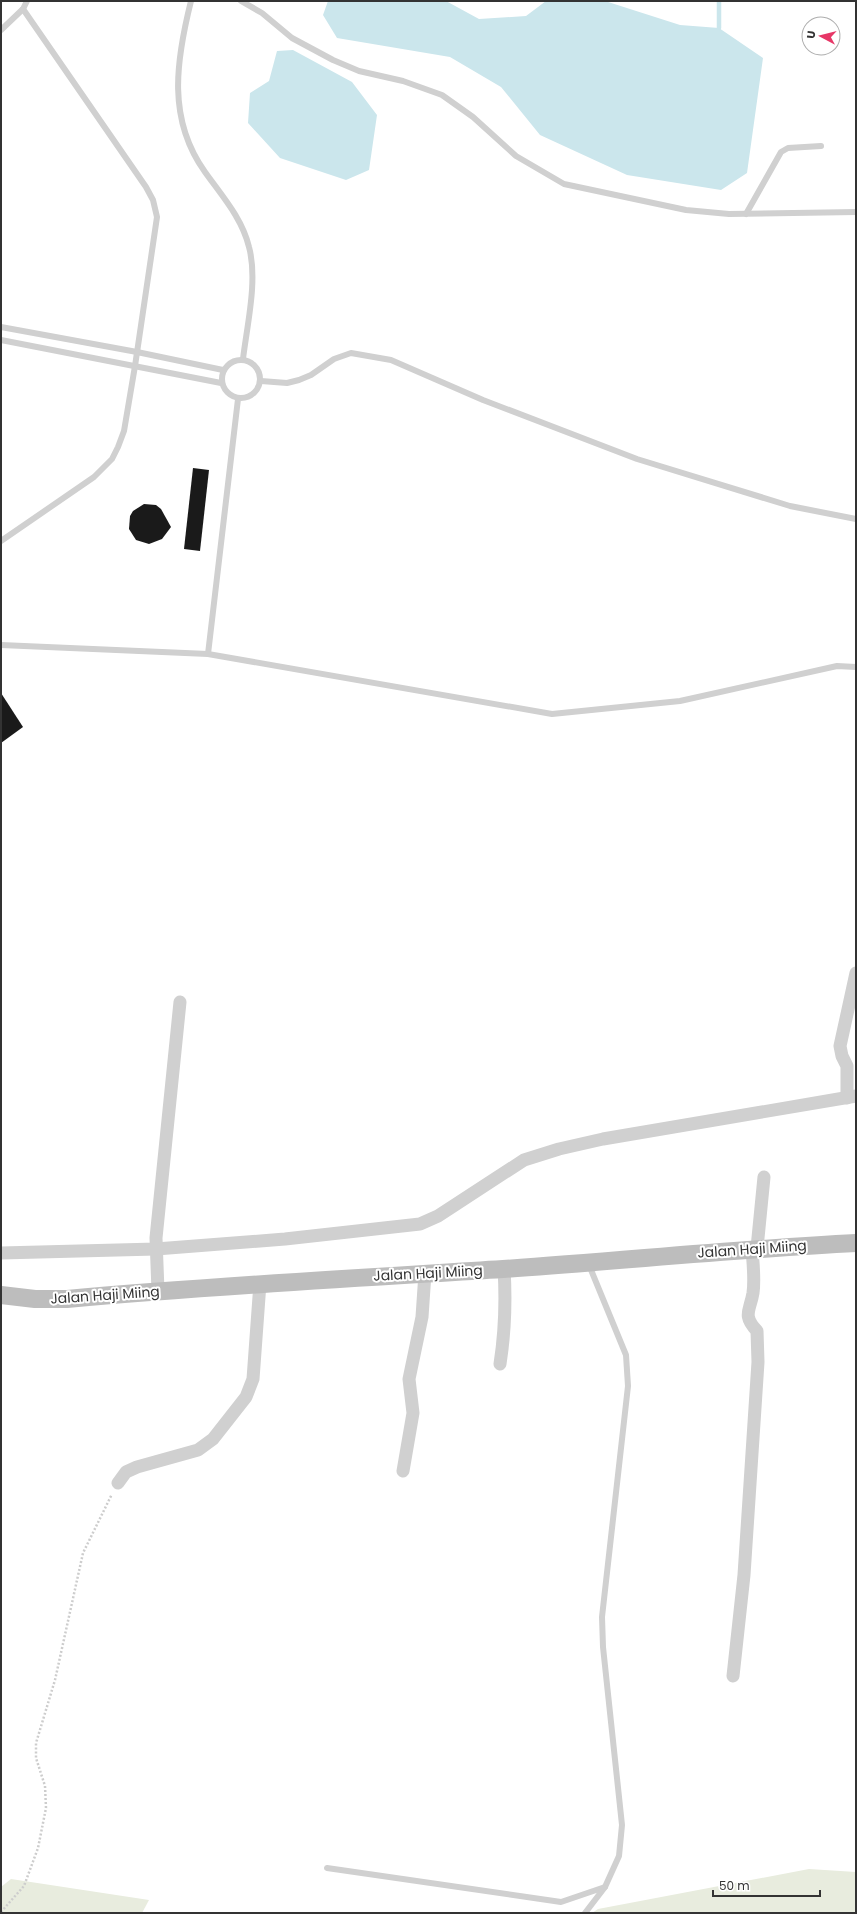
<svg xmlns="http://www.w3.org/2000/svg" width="857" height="1914" font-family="Poppins,sans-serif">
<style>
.green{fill:#e8ecde}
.water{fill:#cbe6ec}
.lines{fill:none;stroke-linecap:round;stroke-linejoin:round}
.stream{stroke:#cbe6ec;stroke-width:4.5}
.building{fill:#1a1a1a}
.path{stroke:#cdcdcd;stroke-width:2.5;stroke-dasharray:2 2;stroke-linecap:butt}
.lane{stroke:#d0d0d0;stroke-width:6}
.street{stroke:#d0d0d0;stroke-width:13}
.secondary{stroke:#bdbdbd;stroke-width:18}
.labels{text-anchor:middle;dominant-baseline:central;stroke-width:4;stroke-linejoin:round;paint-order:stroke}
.street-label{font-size:14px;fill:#333;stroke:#fff}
</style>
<rect width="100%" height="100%" fill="#fff"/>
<g class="green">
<path d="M809,1869L856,1872V1913H592L598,1909Z"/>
<path d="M11,1879L149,1900L142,1913H1V1887Z"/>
</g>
<g class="water">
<path d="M328,1H446L479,19L526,16L546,1H605L680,25L719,28L763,58L747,173L721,190L627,175L540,135L501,87L450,57L337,38L323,15Z"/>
<path d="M293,50L352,82L377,115L369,170L346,180L280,158L248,123L250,93L269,81L277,51Z"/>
</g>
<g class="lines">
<path class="stream" d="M719,28V1"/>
</g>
<g class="building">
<path d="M193,468L209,470L200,551L184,549Z"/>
<path d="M144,504L156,505L161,509L171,527L162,539L149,544L136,540L129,529L130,516L133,511Z"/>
<path d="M1,693L23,727L1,743Z"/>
</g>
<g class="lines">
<path class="path" d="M1,1912L24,1886L38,1848L46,1808L45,1786L36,1758V1743L55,1680L83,1553L112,1494"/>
<g class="lane">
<path d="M191,1C176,61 167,119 205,172C222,196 242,218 249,247C258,280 247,325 243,359"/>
<path d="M241,1L262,13L292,38L333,60L359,71L403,81L442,95L473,117L516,156L564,184L686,210L729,214L856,212"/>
<path d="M1,30L23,9L27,1"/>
<path d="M746,214L781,152L788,148L821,146"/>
<path d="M1,327L137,352L223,370"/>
<path d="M1,340L221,383"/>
<circle cx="241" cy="379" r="19"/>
<path d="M261,381L287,383L299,380L311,375L334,359L351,353L391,360L483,400L637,459L790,506L856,519"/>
<path d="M1,541L94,477L112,459L118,447L124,431L135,366L157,217L153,200L146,187L23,9"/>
<path d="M1,645L208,654L552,714L680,701L837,666L856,667"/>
<path d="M208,654L238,399"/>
<path d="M327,1868L561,1902L605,1887"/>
<path d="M585,1913L605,1887L619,1856L622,1825L603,1647L602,1617L628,1386L626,1355L589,1265"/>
</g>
<g class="street">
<path d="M847,1098V1066L842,1056L840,1046L856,973"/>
<path d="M757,1248L764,1177"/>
<path d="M1,1253L156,1249L285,1239L420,1224L438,1216L524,1160L559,1149L603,1139L856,1096"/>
<path d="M158,1291L156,1238L180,1002"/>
<path d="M500,1364C505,1332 506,1301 504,1268"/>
<path d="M403,1471L413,1413L409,1379L422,1317L425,1273"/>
<path d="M118,1483L126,1472L137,1467L198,1450L213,1439L246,1397L253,1379L260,1283"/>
<path d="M733,1676L744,1575L758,1362L757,1331C742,1315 750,1311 753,1293C755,1279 753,1263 752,1249"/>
</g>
<path class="secondary" d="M1,1295L35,1299H67C212,1286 358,1278 503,1269C621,1261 738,1249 856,1243"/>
</g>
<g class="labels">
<g class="street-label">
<text transform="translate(752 1249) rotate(-4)">Jalan Haji Miing</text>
<text transform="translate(428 1273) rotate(-3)">Jalan Haji Miing</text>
<text transform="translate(105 1295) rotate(-4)">Jalan Haji Miing</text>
</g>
</g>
<rect width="857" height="1914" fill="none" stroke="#333333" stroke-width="4"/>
<g transform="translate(821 36) rotate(277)"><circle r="19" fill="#ffffff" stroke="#adadad"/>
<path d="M0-3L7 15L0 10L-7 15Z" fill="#e73767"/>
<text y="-6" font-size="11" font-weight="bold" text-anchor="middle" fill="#333333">U</text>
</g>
<path d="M713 1890v6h107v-6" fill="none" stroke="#333333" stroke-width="2"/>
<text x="719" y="1890" font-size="12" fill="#333333" stroke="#ffffff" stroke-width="3" paint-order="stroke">50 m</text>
</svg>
